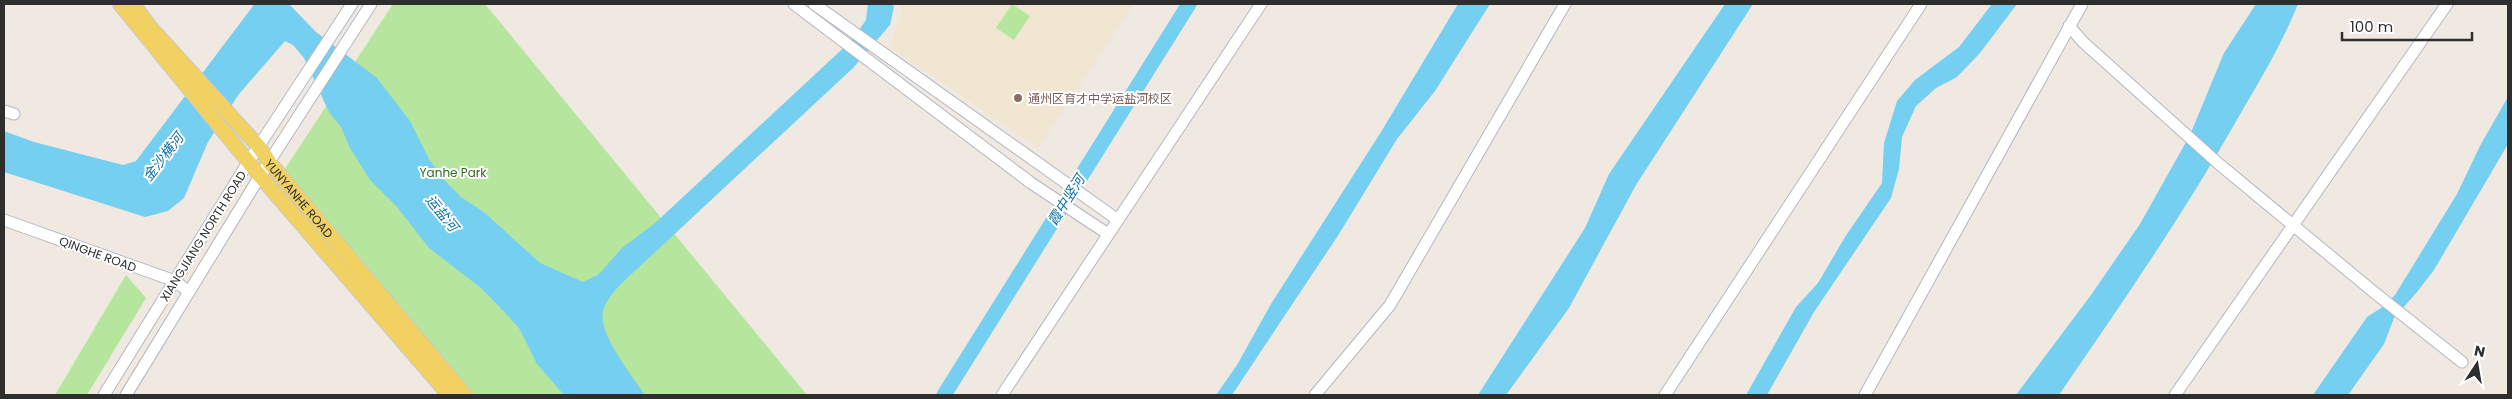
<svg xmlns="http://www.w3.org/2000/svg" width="2512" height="399" font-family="Poppins,'Noto Sans SC',sans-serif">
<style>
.education{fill:#f0e6d1}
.green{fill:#b6e59e}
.water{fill:#75cff0}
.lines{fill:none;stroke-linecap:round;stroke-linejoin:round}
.river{stroke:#75cff0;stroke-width:15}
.minor-casing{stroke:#b4b7c1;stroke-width:13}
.major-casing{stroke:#c9c9c9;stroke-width:16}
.minor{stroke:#fff;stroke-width:11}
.major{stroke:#f2d163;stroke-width:14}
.education-dot{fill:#8d6e63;stroke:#fff;stroke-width:2}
.labels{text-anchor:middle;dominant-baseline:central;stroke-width:4;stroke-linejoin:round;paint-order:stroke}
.education-label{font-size:12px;fill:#785e54;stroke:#fff;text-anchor:start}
.park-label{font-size:12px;fill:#2c6e1b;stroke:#fff}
.street-label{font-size:12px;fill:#2e2e2e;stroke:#fff}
.water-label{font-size:14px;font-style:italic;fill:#0d6fa3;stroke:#fff}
</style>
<rect width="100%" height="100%" fill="#efe9e1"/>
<path class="education" d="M899,4H1134L1038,148L890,47L902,13Z"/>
<g class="green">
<path d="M393,4H485L807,395H472L281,175Z"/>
<path d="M1012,4L1030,16L1014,40L996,28Z"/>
<path d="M126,275L146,298L87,395H55Z"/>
</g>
<g class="water">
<path d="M252,4H289L316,32L377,78L410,121L429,159L444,180L461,197L485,213L540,263L583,282L598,275L623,247L654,224L852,40L866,20L868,4H892L894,7L890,25L853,68L637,269C624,281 608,294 603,311C597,332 633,377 645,395H564L537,364L519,328L510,318L481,288L429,248L397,207L370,180L350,148L341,127L329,112L304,58L293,45L285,41L239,94L208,142L184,198L168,211L145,217L4,172V131L34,142L123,165L136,161L253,6Z"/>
<path d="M1458,4H1490L1435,91L1397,139L1339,234L1232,395H1216L1237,365L1271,304L1381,132Z"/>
<path d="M1725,4H1753L1636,185L1569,308L1506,395H1478L1585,228L1609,174Z"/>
<path d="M1992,4H2017L1980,53L1957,77L1936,88L1916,106L1902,137L1899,169L1891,198L1814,312L1767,395H1746L1796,307L1818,283L1845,237L1882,183L1884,143L1897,101L1915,80L1959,47Z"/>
<path d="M2256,4H2298C2282,44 2260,80 2238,118C2184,214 2121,304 2059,395H2016L2091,295L2140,224L2190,135L2224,53Z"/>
<path d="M2508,97V144L2434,270L2417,292L2394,318L2384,344L2348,395H2313L2367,317L2381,308L2395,295L2457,194L2481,144Z"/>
</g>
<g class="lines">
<path class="river" d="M944,395L1189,4"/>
<defs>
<g id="minor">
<path d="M794,4L1031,183L1108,234"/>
<path d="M814,4L1118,220"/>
<path d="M2069,26L2083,42L2219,164L2375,293L2462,362"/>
<path d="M4,111L14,114"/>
<path d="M4,220L175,281L189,292"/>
<path d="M104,395L249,161L352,4"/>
<path d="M126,395L260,176L371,4"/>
<path d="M1002,395L1261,4"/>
<path d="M1315,395L1390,305L1565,4"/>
<path d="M1665,395L1921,4"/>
<path d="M1865,395L2082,4"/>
<path d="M2175,395L2447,4"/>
</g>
<g id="major">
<path d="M120,4L260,176L449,395"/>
<path id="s1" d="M133,4L150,27L259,147L269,162L465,395"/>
</g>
</defs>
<use href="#minor" class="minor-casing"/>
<use href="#major" class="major-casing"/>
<use href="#minor" class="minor"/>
<use href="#major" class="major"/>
</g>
<circle class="education-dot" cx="1018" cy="98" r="5"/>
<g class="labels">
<g class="education-label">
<text x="1028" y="98">通州区育才中学运盐河校区</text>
</g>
<g class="park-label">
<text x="453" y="172">Yanhe Park</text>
</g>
<g class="street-label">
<text stroke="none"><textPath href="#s1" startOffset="256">YUNYANHE ROAD</textPath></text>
<text transform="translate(203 236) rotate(-58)">XIANGJIANG NORTH ROAD</text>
<text transform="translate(98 254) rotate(20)">QINGHE ROAD</text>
</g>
<g class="water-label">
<text transform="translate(163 157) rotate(-52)">金沙横河</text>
<text transform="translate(1066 200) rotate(-58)">霞中竖河</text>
<text transform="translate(442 213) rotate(51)">运盐河</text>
</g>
</g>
<rect width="2512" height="399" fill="none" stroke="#2e2e2e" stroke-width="10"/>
<g transform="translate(2477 364) rotate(12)" stroke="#ffffff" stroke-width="4" paint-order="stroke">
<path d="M0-4L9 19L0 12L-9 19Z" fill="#2e2e2e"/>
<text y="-8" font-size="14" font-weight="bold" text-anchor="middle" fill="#2e2e2e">N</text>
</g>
<path d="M2342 32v8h130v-8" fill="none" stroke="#2e2e2e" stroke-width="2.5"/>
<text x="2350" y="32" font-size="15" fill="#2e2e2e" stroke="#ffffff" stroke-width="4" paint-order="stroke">100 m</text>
</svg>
